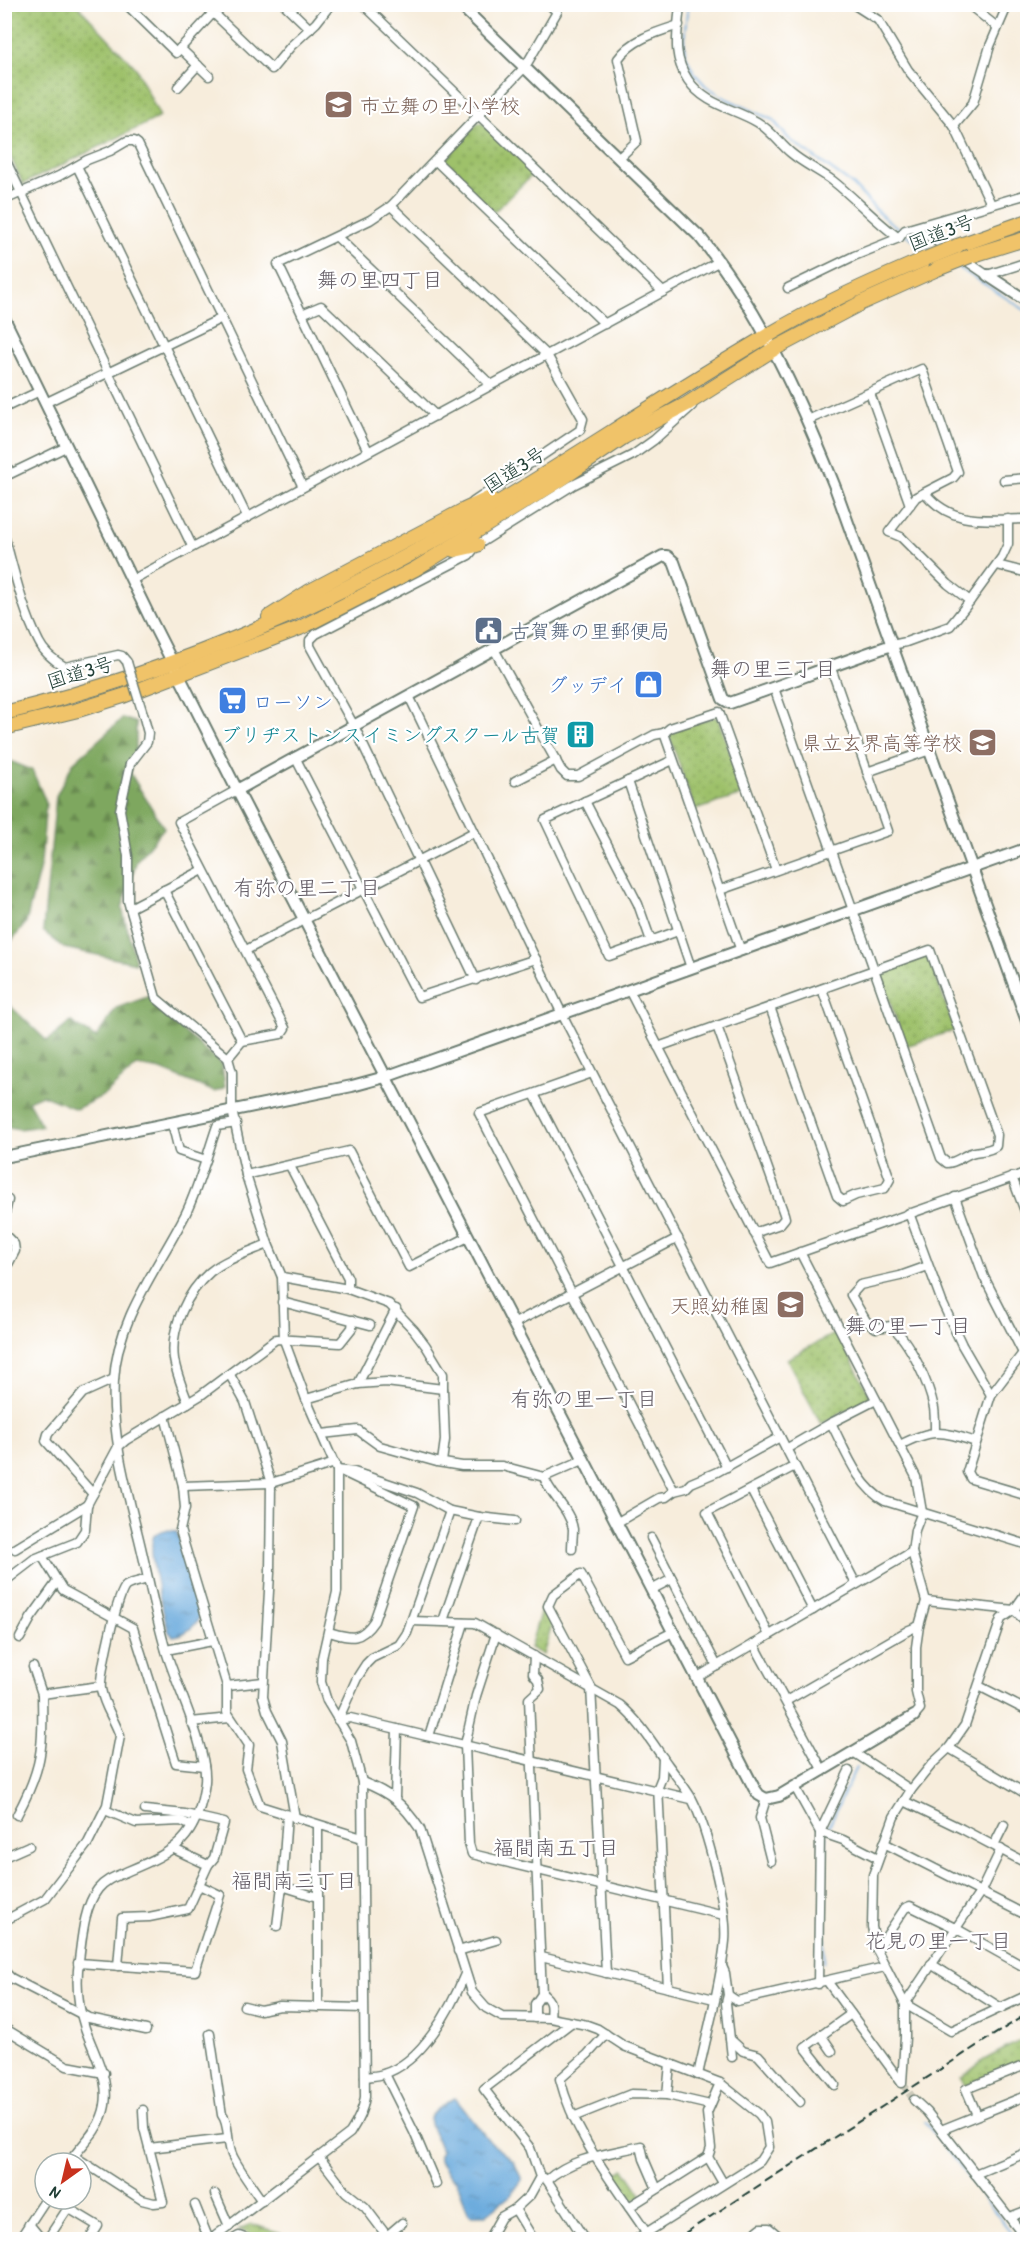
<svg xmlns="http://www.w3.org/2000/svg" width="1032" height="2244" font-family="'Patrick Hand','Klee One',sans-serif">
<style>
.forest{fill:url(#forest-firs);stroke:#4e724a;stroke-width:1.5}
.park{fill:url(#park-dots);stroke:#5e7f50;stroke-width:1.5}
.water{fill:url(#water-ripples);stroke:#447388;stroke-width:1.5}
.lines{fill:none;stroke-linecap:round;stroke-linejoin:round}
.stream{stroke:#68a9dc;stroke-width:2}
.minor-tunnel{stroke:#cccaba;stroke-width:8;stroke-dasharray:8 4;stroke-linecap:butt}
.minor-casing{stroke:#6b7b6f;stroke-width:11}
.tertiary-casing{stroke:#6b7b6f;stroke-width:14}
.trunk-casing{stroke:#6b7b6f;stroke-width:16}
.minor{stroke:#fff;stroke-width:8}
.tertiary{stroke:#fff;stroke-width:10}
.trunk{stroke:#f0c369;stroke-width:14}
.rail{stroke:#1f3d34;stroke-width:2;stroke-dasharray:9 4.5;stroke-linecap:butt}
.minor-bridge-casing{stroke:#6b7b6f;stroke-width:11;stroke-linecap:butt}
.trunk-bridge-casing{stroke:#6b7b6f;stroke-width:16;stroke-linecap:butt}
.minor-bridge{stroke:#fff;stroke-width:8}
.trunk-bridge{stroke:#f0c369;stroke-width:14}
.labels{text-anchor:middle;dominant-baseline:central;stroke-width:4.5;stroke-linejoin:round;paint-order:stroke}
.education-label{font-size:20px;fill:#785e54;stroke:#fff;text-anchor:end}
.street-label{font-size:20px;fill:#1f3d34;stroke:#fff}
.service-label{font-size:20px;fill:#4e5e75;stroke:#fff;text-anchor:start}
.shop-label{font-size:20px;fill:#366cbe;stroke:#fff;text-anchor:end}
.culture-label{font-size:20px;fill:#0d838f;stroke:#fff;text-anchor:end}
.neighbourhood-label{font-size:21px;fill:#615a63;stroke:#fff}
</style>
<defs>
<pattern id="forest-firs" width="22" height="20" patternUnits="userSpaceOnUse" patternTransform="scale(1.5)"><rect width="22" height="20" fill="#7ea75f"/><path d="M5 1l3.5 6h-7zM16 11l3.5 6h-7z" fill="#67894f"/></pattern>
<pattern id="park-dots" width="8" height="8" patternUnits="userSpaceOnUse" patternTransform="scale(1.5)"><rect width="8" height="8" fill="#9ec16b"/><path d="M2 2h.1M6 6h.1" fill="none" stroke="#809e59" stroke-width="1.8" stroke-linecap="round"/></pattern>
<pattern id="water-ripples" width="26" height="14" patternUnits="userSpaceOnUse" patternTransform="scale(1.5)"><rect width="26" height="14" fill="#68a9dc"/><path d="M2 4q2-2 4 0t4 0M15 11q2-2 4 0t4 0" fill="none" stroke="#558bb3"/></pattern>
</defs>
<rect width="100%" height="100%" fill="#fff"/>
<filter id="ink" filterUnits="userSpaceOnUse"><feTurbulence type="fractalNoise" baseFrequency=".0167" numOctaves="2"/><feDisplacementMap in="SourceGraphic" scale="12" xChannelSelector="R" yChannelSelector="G"/><feConvolveMatrix kernelMatrix="1 2 1 2 8 2 1 2 1" color-interpolation-filters="sRGB"/></filter>
<filter id="wash" filterUnits="userSpaceOnUse"><feTurbulence type="fractalNoise" baseFrequency=".008" numOctaves="4" result="noise"/><feDisplacementMap in="SourceGraphic" scale="24" xChannelSelector="R" yChannelSelector="G"/><feGaussianBlur stdDeviation="1.35" result="paint"/><feColorMatrix in="noise" values="0 0 0 0 0 0 0 0 0 0 0 0 0 0 0 0 0 1.4 0 .05"/><feComposite in="paint" operator="in"/></filter>
<g filter="url(#wash)">
<rect width="100%" height="100%" fill="#f7eddc"/>
<g class="forest">
<path d="M123,718L136,723V747L130,773L164,828L137,860L122,908L136,963L64,948L43,931L56,796L73,763Z"/>
<path d="M5,759L32,770L46,802L41,863L26,923L5,949Z"/>
<path d="M150,996L162,1013L222,1065L225,1087L215,1092L161,1070L137,1066L104,1095L76,1109L42,1095L28,1101L42,1126L19,1129L5,1126L4,1000L47,1041L71,1022L96,1038L116,1008Z"/>
</g>
<g class="park">
<path d="M5,4L77,5L136,68L160,117L23,184L5,145Z"/>
<path d="M478,123H482L534,173L494,212L443,163V160Z"/>
<path d="M715,717L718,719L745,794L695,810L669,735L673,730Z"/>
<path d="M926,956L929,958L955,1030L906,1046L880,975L883,971Z"/>
<path d="M837,1332L870,1396L868,1399L821,1424L787,1359Z"/>
<path d="M542,1606L552,1624L543,1655L530,1648Z"/>
<path d="M1027,2037V2059L965,2086L961,2078L984,2060Z"/>
<path d="M624,2169L642,2196L633,2201L629,2199L613,2176Z"/>
<path d="M251,2224L281,2233L276,2239H258L239,2229Z"/>
</g>
<g class="water">
<path d="M166,1530L176,1531L178,1535L201,1613C197,1625 186,1635 173,1636L169,1632C164,1616 146,1549 154,1536C156,1532 161,1531 166,1530Z"/>
<path d="M455,2098L490,2142L514,2162L522,2180L511,2195L486,2215H471C463,2206 464,2194 457,2184C452,2176 441,2168 439,2160C438,2155 439,2154 441,2151C430,2119 417,2119 455,2098Z"/>
</g>
<g class="lines">
<g class="stream">
<path d="M688,4L684,40L685,54L695,74L706,86L727,99L773,120L789,139L853,185L882,216L901,230"/>
<path d="M905,234L931,250"/>
<path d="M956,266L1028,312"/>
<path d="M827,1830L856,1767"/>
<path d="M824,1961L826,1836"/>
<path d="M925,2122L1017,2240"/>
</g>
</g>
</g>
<g filter="url(#ink)">
<g class="lines">
<path class="minor-tunnel" d="M902,2083L914,2100"/>
<defs>
<g id="minor">
<path d="M126,4L176,53L213,13"/>
<path d="M204,4L272,69L291,46L316,23L331,4"/>
<path d="M284,4L310,29"/>
<path d="M363,4L663,292"/>
<path d="M680,4C678,33 671,54 688,80C705,105 733,108 757,122C771,130 779,143 791,153C804,164 820,171 833,181C856,199 875,221 899,238L905,230L1028,194"/>
<path d="M853,4L878,20L908,70L954,126L991,204"/>
<path d="M968,4L997,27"/>
<path d="M180,48L209,76"/>
<path d="M178,87L198,65"/>
<path d="M954,126L973,103L990,46L1008,4"/>
<path d="M4,157L192,546"/>
<path d="M619,158L637,141L618,59C632,39 657,32 679,25"/>
<path d="M436,161L605,324"/>
<path d="M77,166L247,517"/>
<path d="M4,200L59,176L87,160L110,151L127,141H134L138,144L303,487"/>
<path d="M391,206L547,355L583,419L580,430L473,502"/>
<path d="M916,228L951,251"/>
<path d="M337,237L491,385"/>
<path d="M962,258L987,275L1028,262"/>
<path d="M788,288L854,256L899,238"/>
<path d="M302,314L321,306L436,416"/>
<path d="M870,393L910,505"/>
<path d="M45,403L222,318"/>
<path d="M4,408L40,391"/>
<path d="M808,420L922,369L958,472L953,478L916,497L889,532L901,537L948,584L970,601L950,626L906,642L892,645"/>
<path d="M1028,445V446"/>
<path d="M368,451L278,264L370,220L391,206L525,67L557,12L549,4"/>
<path d="M4,457L10,474L66,447"/>
<path d="M1004,480L1028,478"/>
<path d="M925,493C953,527 989,519 1028,519"/>
<path d="M4,535C14,570 22,609 39,642C44,653 55,661 65,667L118,655L122,656L127,662"/>
<path d="M997,565L1028,573"/>
<path d="M132,580L720,261"/>
<path d="M970,601L1002,557L1008,544V519"/>
<path d="M494,649L561,770L567,776H578L654,735L664,733L741,951"/>
<path d="M409,696L562,1014L856,1584"/>
<path d="M143,714L148,733L147,742L130,764L120,810L128,856V901L156,998L228,1058L232,1072V1110L246,1175L268,1244L282,1277L284,1340L306,1399L337,1470V1592L322,1658L321,1682L327,1701L351,1741L362,1782L365,2097C363,2111 358,2121 350,2133L210,2240"/>
<path d="M664,733L670,728L719,712L776,870"/>
<path d="M295,757L419,997L536,959"/>
<path d="M673,760L545,820L609,956L678,931"/>
<path d="M867,772L930,750"/>
<path d="M515,781L556,760"/>
<path d="M628,781L691,968"/>
<path d="M585,801L638,904L651,941"/>
<path d="M164,890L242,1041"/>
<path d="M720,890L888,831L830,665"/>
<path d="M130,908L203,870"/>
<path d="M246,950L474,832"/>
<path d="M476,980L354,726L310,646V640L316,634L469,555L477,545L573,485L633,455L654,440L692,406"/>
<path d="M629,990L770,1263L1028,1172"/>
<path d="M770,1007L837,1196L843,1201L856,1195L885,1188L890,1179L822,989"/>
<path d="M717,1026L784,1214L785,1218L780,1224L754,1233"/>
<path d="M658,1047L930,950L997,1135L996,1146C988,1152 980,1150 971,1153C963,1156 955,1163 947,1163L941,1158C885,1001 830,844 774,688"/>
<path d="M228,1058L242,1041L281,1034L285,1028L179,822L237,790"/>
<path d="M592,1073L479,1113L674,1491"/>
<path d="M534,1094L727,1467"/>
<path d="M172,1123L179,1151L206,1160"/>
<path d="M290,1166L348,1278V1289"/>
<path d="M246,1175L349,1151L409,1267L468,1237"/>
<path d="M1012,1177L1028,1219"/>
<path d="M955,1197L984,1277L1023,1353"/>
<path d="M4,1201L8,1200L4,1218"/>
<path d="M909,1213L942,1302L962,1345L991,1395"/>
<path d="M4,1234L14,1244L15,1251L4,1272"/>
<path d="M800,1252L916,1477L922,1512L915,1530L912,1552L926,1601L919,1626L916,1647V1692L920,1709L914,1716"/>
<path d="M928,1266L900,1276L860,1285L851,1295L866,1321L876,1328L891,1326C910,1341 929,1384 934,1408C935,1415 935,1424 935,1431"/>
<path d="M282,1277L348,1289L389,1304L414,1330L426,1346L443,1374V1389L386,1382L358,1384L306,1399"/>
<path d="M282,1302L370,1325"/>
<path d="M513,1324L678,1238"/>
<path d="M1028,1350L1023,1353L991,1395L967,1472L971,1479L1028,1496"/>
<path d="M230,1375L245,1402L271,1483L270,1573L263,1697L267,1711L282,1741L295,1818"/>
<path d="M358,1384L396,1309"/>
<path d="M188,1403C183,1389 176,1373 174,1359C170,1328 187,1292 210,1272C226,1259 249,1252 268,1244"/>
<path d="M165,1416L183,1486L185,1508L180,1530L227,1686V1712L249,1745L246,1769L260,1806L362,1838"/>
<path d="M831,1423C845,1449 857,1486 885,1501L1028,1545"/>
<path d="M322,1434L358,1430L380,1446L437,1462L462,1466H502L544,1477L583,1460"/>
<path d="M900,1445C933,1428 941,1431 976,1442"/>
<path d="M786,1449L831,1423L876,1400"/>
<path d="M442,1462L445,1440L443,1389"/>
<path d="M337,1470L354,1472L417,1493L450,1511L479,1517L443,1621"/>
<path d="M544,1477C550,1495 570,1509 573,1529C573,1535 572,1542 572,1549"/>
<path d="M183,1486L271,1483L335,1463"/>
<path d="M751,1490L813,1610"/>
<path d="M93,1494L46,1441L48,1434L83,1393L114,1379"/>
<path d="M479,1517L515,1521"/>
<path d="M616,1523L659,1498L666,1497L674,1491L686,1488L691,1483L717,1472L780,1437"/>
<path d="M651,1538L717,1666"/>
<path d="M15,1549L87,1505"/>
<path d="M42,1556L63,1590L133,1628L176,1763L204,1766"/>
<path d="M4,1582L34,1559L77,1542L85,1530L87,1505L118,1447L126,1440L201,1395L276,1339L340,1343L352,1328L353,1320"/>
<path d="M651,1590L672,1579"/>
<path d="M926,1601L1014,1610L1028,1624"/>
<path d="M411,1621L475,1623L620,1705C640,1722 653,1744 668,1765C676,1776 685,1787 692,1799C707,1828 728,1909 725,1941C721,1984 707,2032 698,2075"/>
<path d="M329,1632C350,1638 360,1642 374,1621L414,1506L343,1472"/>
<path d="M496,1634L476,1696L465,1745L469,1844L472,1854L724,1915"/>
<path d="M769,1635L707,1512L795,1466"/>
<path d="M20,1638L31,1618L57,1582"/>
<path d="M754,1644L823,1771"/>
<path d="M166,1650L212,1641"/>
<path d="M534,1656L533,1674L538,1680L540,1689L529,1699L542,1994L535,2004V2018"/>
<path d="M33,1667L42,1694L100,1686"/>
<path d="M696,1678L912,1552"/>
<path d="M227,1686L263,1682"/>
<path d="M979,1686L1028,1711"/>
<path d="M786,1701L909,1630L919,1626"/>
<path d="M338,1720L350,1718L397,1729L691,1799"/>
<path d="M338,1720L357,1678L366,1664L372,1658L399,1645L407,1633L450,1511"/>
<path d="M191,1722L230,1718"/>
<path d="M429,1736L464,1623"/>
<path d="M949,1748L1028,1795"/>
<path d="M853,1752L911,1790"/>
<path d="M663,1758L662,1777L658,1787L668,1988"/>
<path d="M362,1782C391,1793 403,1804 420,1829L472,1992L486,2008L502,2017L550,2018L587,2025L598,2029L624,2046L720,2083L759,2114L765,2122L769,2147L760,2161L635,2240"/>
<path d="M795,1787L820,1832L843,1840L878,1858"/>
<path d="M395,1798L397,1729"/>
<path d="M766,1799L760,1818L771,1861"/>
<path d="M904,1801L962,1829L1028,1864"/>
<path d="M105,1810L136,1823L181,1821L192,1826"/>
<path d="M145,1810L185,1814L224,1823L214,1858L208,1865"/>
<path d="M17,1815C43,1767 43,1748 42,1694"/>
<path d="M287,1815L282,1886L317,1897"/>
<path d="M318,1825V2007"/>
<path d="M884,1843L1028,1916"/>
<path d="M994,1845L1004,1825"/>
<path d="M4,1857L29,1846"/>
<path d="M4,1921L45,1899L88,1843L107,1805L120,1736C115,1720 104,1707 101,1689C99,1677 117,1593 126,1586C132,1582 142,1581 148,1579"/>
<path d="M277,1926L282,1886"/>
<path d="M877,1950L905,1908L910,1906L955,1928L1028,1969"/>
<path d="M458,1951L496,1940"/>
<path d="M541,1957L714,1999"/>
<path d="M78,1963L195,1971L220,1895L199,1885"/>
<path d="M931,1964L1001,2008"/>
<path d="M118,1966L122,1918L149,1917L188,1909L208,1865L174,1849"/>
<path d="M722,1966L725,1973L728,1995L737,2001L885,1967"/>
<path d="M4,1971L11,1978L89,2018L146,2030"/>
<path d="M606,1973L591,1687L548,1606L553,1595L581,1574L625,1656L673,1632"/>
<path d="M827,1981L901,2082"/>
<path d="M818,1984L820,1832L849,1771"/>
<path d="M542,1994C552,2000 551,2007 550,2018"/>
<path d="M728,1995L726,2003L730,2039L743,2051L758,2055L800,2102"/>
<path d="M905,2004L981,1891L1001,1849"/>
<path d="M905,2004L951,2031L1028,1995"/>
<path d="M244,2006L260,2010L280,2006L363,2008"/>
<path d="M4,2028L67,2066L104,2073"/>
<path d="M210,2034L222,2115C230,2124 226,2144 233,2157C241,2172 252,2187 262,2201"/>
<path d="M606,2034L588,2054L560,2079C574,2135 614,2184 646,2232"/>
<path d="M821,2035L832,2051"/>
<path d="M730,2039L732,2057"/>
<path d="M670,2064L667,2095L710,2105"/>
<path d="M385,2074L414,2132L436,2184"/>
<path d="M365,2077C371,2076 378,2076 383,2074C422,2063 451,2008 465,1974"/>
<path d="M902,2083L905,2037V2004L877,1950L872,1927L873,1875L894,1817L911,1790L932,1764L949,1748L965,1725L1001,1619L1014,1610L1028,1590"/>
<path d="M835,2085L805,2047L851,2014"/>
<path d="M914,2100L927,2112L1027,2240"/>
<path d="M977,2115L966,2089L1028,2064"/>
<path d="M573,2117L631,2094L667,2095"/>
<path d="M941,2130L1028,2095"/>
<path d="M149,2148L227,2139"/>
<path d="M74,2156L142,2200L154,2203L163,2202L144,2128L143,2110"/>
<path d="M319,2157L346,2192L365,2207L390,2240"/>
<path d="M708,2157L711,2148L707,2113L720,2083"/>
<path d="M69,2163C79,2147 96,2134 102,2116C114,2085 95,2057 85,2028C78,2007 76,1983 79,1960C82,1937 84,1907 98,1889C106,1879 117,1876 128,1871C176,1851 198,1839 205,1782C208,1749 176,1685 166,1651C155,1614 148,1576 139,1539C126,1487 111,1434 114,1380C117,1318 159,1267 186,1213C199,1186 207,1155 217,1126L236,1123"/>
<path d="M975,2174L1028,2152"/>
<path d="M544,2178L547,2180L585,2240"/>
<path d="M547,2180C573,2157 608,2154 641,2146L644,2159L657,2189"/>
<path d="M215,2194L229,2226"/>
<path d="M195,2205L209,2240"/>
<path d="M629,2207L708,2157L723,2183"/>
<path d="M515,2209L534,2240"/>
<path d="M1010,2217L1028,2210"/>
<path d="M29,2224L42,2240"/>
<path d="M388,2235L402,2223"/>
<path d="M19,2240L46,2199"/>
<path d="M47,2240L68,2208L98,2226L89,2240"/>
<path d="M232,2240L239,2236L250,2240"/>
<path d="M488,2240L501,2217L515,2209L530,2195L540,2177L530,2148L484,2089L572,2022"/>
<path d="M746,2240L761,2228H769L781,2238"/>
</g>
<g id="tertiary">
<path d="M459,4L699,236C761,311 799,398 835,487L1028,1024"/>
<path d="M987,275L1028,302"/>
<path d="M4,318L153,624L237,790L754,1788L759,1795L766,1799L779,1796L914,1716"/>
<path d="M237,790L663,556H667L674,562L723,699L730,703C785,684 838,663 892,645"/>
<path d="M4,1157L352,1086L385,1077L1028,848"/>
</g>
<g id="trunk">
<path d="M957,246L1028,221"/>
<path d="M970,256L1028,238"/>
<path d="M455,550L477,545"/>
<path d="M269,617L310,591L464,510L490,498"/>
<path d="M4,713C145,679 282,625 409,555C531,487 646,407 767,336C817,306 871,282 925,259"/>
<path d="M4,728L78,710L123,696L300,628L415,569L560,480L624,437L687,404L774,349L861,303L937,269"/>
</g>
</defs>
<use href="#minor" class="minor-casing"/>
<use href="#tertiary" class="tertiary-casing"/>
<use href="#trunk" class="trunk-casing"/>
<use href="#minor" class="minor"/>
<use href="#tertiary" class="tertiary"/>
<use href="#trunk" class="trunk"/>
<path class="rail" d="M674,2240L1028,2013"/>
<defs>
<path id="minor-bridge" d="M127,662L143,714"/>
<g id="trunk-bridge">
<path d="M925,259L957,246"/>
<path d="M937,269L970,256"/>
</g>
</defs>
<use href="#minor-bridge" class="minor-bridge-casing"/>
<use href="#trunk-bridge" class="trunk-bridge-casing"/>
<use href="#minor-bridge" class="minor-bridge"/>
<use href="#trunk-bridge" class="trunk-bridge"/>
</g>
</g>
<defs>
<symbol id="school-square" viewBox="-11 -11 22 22"><rect x="-9" y="-9" width="18" height="18" rx="4" fill="#8d6e63" stroke="#fff"/><path d="M0-5L7-2L0 1L-7-2ZM-4 1L0 2.5L4 1V4Q0 6-4 4Z" fill="#fff"/></symbol>
<symbol id="civic-square" viewBox="-11 -11 22 22"><rect x="-9" y="-9" width="18" height="18" rx="4" fill="#5c6f8a" stroke="#fff"/><path d="M-.6-6.5H3V-4.5H.6V-3L4-1V1h2V6H-6V1h2V-1L-.6-3ZM-1.2 2.5V6h2.4V2.5Z" fill="#fff"/></symbol>
<symbol id="shop-square" viewBox="-11 -11 22 22"><rect x="-9" y="-9" width="18" height="18" rx="4" fill="#3f7fe0" stroke="#fff"/><path d="M-5-2.5h2.3a2.7 3.5 0 0 1 5.4 0H5L5.5 6h-11ZM-1.5-2.5h3a1.5 2.3 0 0 0-3 0Z" fill="#fff"/></symbol>
<symbol id="supermarket-square" viewBox="-11 -11 22 22"><rect x="-9" y="-9" width="18" height="18" rx="4" fill="#3f7fe0" stroke="#fff"/><path d="M-6-5.5h2.5l.6 2H6L4.5 2H-2.5L-4.4-4H-6ZM-1.5 3.2a1.3 1.3 0 1 0 .1 0ZM3 3.2a1.3 1.3 0 1 0 .1 0Z" fill="#fff"/></symbol>
<symbol id="building-square" viewBox="-11 -11 22 22"><rect x="-9" y="-9" width="18" height="18" rx="4" fill="#0f9aa8" stroke="#fff"/><path d="M-4-6H4V6H1V3H-1V6H-4ZM-2.5-4.3h1.7v1.8h-1.7ZM.8-4.3h1.7v1.8H.8ZM-2.5-1h1.7V.8h-1.7ZM.8-1h1.7V.8H.8Z" fill="#fff"/></symbol>
</defs>
<g fill-rule="evenodd">
<use href="#school-square" x="322" y="88" width="33" height="33"/>
<use href="#civic-square" x="472" y="614" width="33" height="33"/>
<use href="#shop-square" x="632" y="668" width="33" height="33"/>
<use href="#supermarket-square" x="216" y="684" width="33" height="33"/>
<use href="#building-square" x="564" y="718" width="33" height="33"/>
<use href="#school-square" x="966" y="726" width="33" height="33"/>
<use href="#school-square" x="774" y="1288" width="33" height="33"/>
</g>
<g class="labels">
<g class="education-label">
<text x="360" y="105" text-anchor="start">市立舞の里小学校</text>
<text x="962" y="742">県立玄界高等学校</text>
<text x="770" y="1305">天照幼稚園</text>
</g>
<g class="street-label">
<text transform="translate(941 232) rotate(-21)">国道3号</text>
<text transform="translate(514 469) rotate(-32)">国道3号</text>
<text transform="translate(80 672) rotate(-17)">国道3号</text>
</g>
<g class="service-label">
<text x="510" y="630">古賀舞の里郵便局</text>
</g>
<g class="shop-label">
<text x="627" y="684">グッデイ</text>
<text x="253" y="701" text-anchor="start">ローソン</text>
</g>
<g class="culture-label">
<text x="560" y="734">ブリヂストンスイミングスクール古賀</text>
</g>
<g class="neighbourhood-label">
<text x="380" y="279">舞の里四丁目</text>
<text x="773" y="668">舞の里三丁目</text>
<text x="307" y="887">有弥の里二丁目</text>
<text x="908" y="1325">舞の里一丁目</text>
<text x="584" y="1398">有弥の里一丁目</text>
<text x="556" y="1847">福間南五丁目</text>
<text x="294" y="1880">福間南三丁目</text>
<text x="938" y="1940">花見の里一丁目</text>
</g>
</g>
<rect width="1032" height="2244" fill="none" stroke="#fff" stroke-width="24"/>
<g transform="translate(63 2181) rotate(214)"><circle r="28" fill="#ffffff" stroke="#a5b1ae" stroke-width="1.5"/>
<path d="M0-4.5L10 22L0 15L-10 22Z" fill="#c8321e"/>
<text y="-9" font-size="16" font-weight="bold" text-anchor="middle" fill="#1f3d34">N</text>
</g>
</svg>
